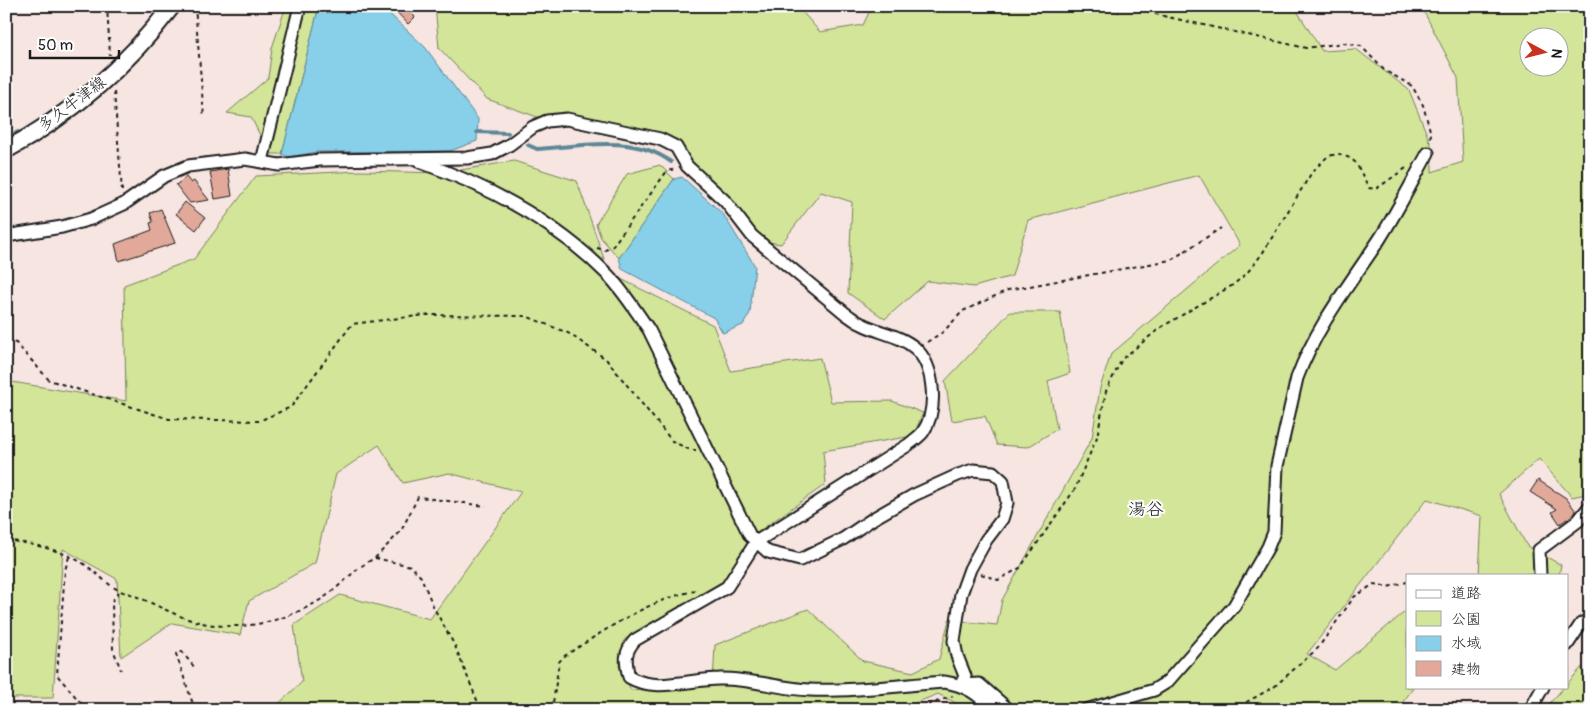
<svg xmlns="http://www.w3.org/2000/svg" width="1596" height="716" font-family="Pangolin,'Klee One',sans-serif">
<style>
.green{fill:#d2e599;stroke:#77805a;fill-rule:evenodd}
.water{fill:#88cfe9;stroke:#5d8797}
.lines{fill:none;stroke-linecap:round;stroke-linejoin:round}
.stream{stroke:#5d8797;stroke-width:4}
.building{fill:#e2a99b;stroke:#1c1c1c}
.street-casing{stroke:#1c1c1c;stroke-width:15}
.secondary-casing{stroke:#1c1c1c;stroke-width:20}
.path{stroke:#1c1c1c;stroke-width:2;stroke-dasharray:4 4;stroke-linecap:butt}
.street{stroke:#fff;stroke-width:11}
.secondary{stroke:#fff;stroke-width:16}
.labels{text-anchor:middle;dominant-baseline:central;stroke-width:4;stroke-linejoin:round;paint-order:stroke}
.street-label{font-size:16px;fill:#1c1c1c;stroke:#fff}
.neighbourhood-label{font-size:18px;fill:#1c1c1c;stroke:#fff}
</style>
<rect width="100%" height="100%" fill="#f6e5e1"/>
<filter id="ink" filterUnits="userSpaceOnUse"><feTurbulence type="fractalNoise" baseFrequency=".02" numOctaves="2"/><feDisplacementMap in="SourceGraphic" scale="10" xChannelSelector="R" yChannelSelector="G"/><feConvolveMatrix kernelMatrix="1 2 1 2 8 2 1 2 1" color-interpolation-filters="sRGB"/></filter>
<g filter="url(#ink)">
<g class="green">
<path d="M286,6H319L282,154H269L251,117L227,113L268,78L272,48Z"/>
<path d="M435,6H797L820,32L863,25L872,6H1105L1119,13L1118,6H1300L1297,11L1322,51L1356,49L1409,90L1432,147V172L1463,162L1458,78L1421,6H1590V493L1572,497L1539,459L1499,494L1527,546L1561,565L1559,575H1479L1482,516L1427,499L1307,654L1335,670L1407,610V687H1414L1397,710H970L938,694L898,710H272L302,682L294,625L340,595L430,619L521,492L449,473L403,483L379,445L336,474L315,563L249,601L240,635L172,623L121,657L117,579L63,549L53,698H6V381L126,401L124,285L194,259L256,176L360,171L443,173L514,161L577,181L609,273L713,325L731,371L820,358L831,402L892,401L923,413L913,436L823,451L826,484L755,534L725,580L625,639L619,666L631,690L713,683L715,645L808,609L863,661L913,672L939,659L949,620L997,625L1002,600L1092,438L1100,388L1111,354L1240,245L1199,175L1028,220L1012,276L974,287L928,281L885,319L848,293L852,202L821,192L781,244L749,239L681,151L554,123L487,99L439,48ZM1528,38H1558V68H1528Z"/>
<path d="M12,163V225L6,226V165Z"/>
<path d="M660,165L674,179L619,258L601,238L596,224L627,174Z"/>
<path d="M1010,312H1060L1070,373L1048,381L1057,429L1028,447L997,445L985,416L952,421L945,381Z"/>
<path d="M1582,667L1590,692V710H1544L1564,687H1567V684Z"/>
</g>
<g class="water">
<path d="M319,6H381L425,47L478,119L477,141L450,151L317,152L288,157L282,154Z"/>
<path d="M682,177L723,214L755,266L750,313L743,325L723,333L714,318L622,269L619,258L674,179Z"/>
</g>
<g class="lines">
<g class="stream">
<path d="M477,132L508,133"/>
<path d="M6,138L18,132"/>
<path d="M528,145L537,149C580,146 634,134 671,162"/>
</g>
</g>
<g class="building">
<path d="M391,6H404L415,17L408,24Z"/>
<path d="M228,169L232,196L215,199L210,172Z"/>
<path d="M186,177L191,183L194,181L209,200L190,203L176,185Z"/>
<path d="M185,202L205,218L196,230L176,214Z"/>
<path d="M161,209L175,243L119,261L115,244L152,230L150,223L153,222L150,213Z"/>
<path d="M1538,480L1566,498L1576,511L1575,513L1560,524L1552,512L1557,509L1530,492Z"/>
</g>
<g class="lines">
<defs>
<g id="street">
<path d="M262,161L300,6"/>
<path d="M420,162C488,186 557,223 608,275C624,292 636,311 649,330L750,536L768,552L800,560L843,539L874,518L914,495L958,475L973,470L993,472L1003,481L1007,503L1002,519L986,540L970,569L961,594L954,641L957,656L965,676L961,685L979,684L1009,710"/>
<path d="M6,236L62,227L91,219L124,204L164,176L188,166L245,159L279,165L320,160L467,158L492,154L509,145L533,127L547,121L567,119L660,139L676,147L687,166L725,201L752,236L846,314C851,317 856,322 862,324C879,333 900,335 915,348C935,366 938,410 923,432C919,437 913,441 908,445L756,542L727,587L635,640C624,652 625,661 629,677C655,693 690,679 719,679C750,678 779,689 810,690C851,692 902,685 944,682C966,685 978,694 993,710"/>
<path d="M1540,575L1539,550L1578,521L1590,506"/>
<path d="M1567,645L1581,624L1590,619"/>
<path d="M1086,710L1154,690L1167,682L1234,606L1268,547L1274,532L1277,466L1297,378C1316,327 1349,285 1379,240C1397,212 1412,182 1428,153"/>
<path d="M1530,710L1543,687"/>
</g>
<path id="secondary" d="M6,150C71,115 127,65 172,6"/>
</defs>
<use href="#street" class="street-casing"/>
<use href="#secondary" class="secondary-casing"/>
<g class="path">
<path d="M107,6L110,55"/>
<path d="M195,6L204,117"/>
<path d="M1132,6L1159,15L1306,48L1344,43L1361,46L1384,70L1412,86L1423,105L1431,134L1429,142"/>
<path d="M114,92L122,191"/>
<path d="M597,248L605,250L612,247L667,171L676,169"/>
<path d="M6,341L16,343L49,380L169,419L259,421L291,407L352,324L425,315L526,316L568,333L606,359L672,441L690,450H696"/>
<path d="M927,342L943,332L963,311L1008,290L1171,260L1221,228"/>
<path d="M6,540C32,544 58,549 81,562C96,571 113,592 128,593C149,601 168,612 188,619C233,634 281,624 320,600C340,588 354,568 375,558L411,566L421,577L434,608L455,646L481,710"/>
<path d="M69,557L65,570L57,675L87,710"/>
<path d="M375,558L401,531L418,497L486,506"/>
<path d="M981,574L998,580L1020,568L1075,489L1097,437L1106,391L1122,359L1160,328L1233,285L1247,273L1262,254L1312,172L1328,156L1339,154L1350,158L1356,163L1369,188L1376,189L1406,168"/>
<path d="M119,592L112,601L113,649L121,670"/>
<path d="M195,710L176,654L182,652L195,668"/>
<path d="M552,710L559,662L563,657C604,631 647,600 695,591"/>
<path d="M913,710L953,696"/>
<path d="M1232,710L1274,687L1318,648L1354,597L1374,584L1388,587L1407,582"/>
</g>
<use href="#street" class="street"/>
<use href="#secondary" class="secondary"/>
</g>
</g>
<g class="labels">
<g class="street-label">
<text transform="translate(72 104) rotate(-37)">多久牛津線</text>
</g>
<g class="neighbourhood-label">
<text x="1146" y="509">湯谷</text>
</g>
</g>
<rect width="1596" height="716" fill="none" stroke="#fff" stroke-width="25"/>
<rect x="12" y="12" width="1571" height="691" fill="none" stroke="#1c1c1c" stroke-width="2" filter="url(#ink)"/>
<rect x="1406" y="574" width="162" height="115" fill="#ffffff" stroke="#a4a4a4"/>
<rect x="1416" y="590" width="25" height="8" fill="#ffffff" stroke="#a4a4a4"/>
<text x="1451" y="598" font-size="15" fill="#1c1c1c">道路</text>
<rect x="1416" y="611" width="25" height="15" fill="#d2e599" stroke="#a4a4a4"/>
<text x="1451" y="624" font-size="15" fill="#1c1c1c">公園</text>
<rect x="1416" y="636" width="25" height="15" fill="#88cfe9" stroke="#a4a4a4"/>
<text x="1451" y="648" font-size="15" fill="#1c1c1c">水域</text>
<rect x="1416" y="661" width="25" height="15" fill="#e2a99b" stroke="#a4a4a4"/>
<text x="1451" y="674" font-size="15" fill="#1c1c1c">建物</text>
<g transform="translate(1544 52) rotate(97)"><circle r="24" fill="#ffffff" stroke="#a4a4a4"/>
<path d="M0-4L9 19L0 12L-9 19Z" fill="#c8321e"/>
<text y="-8" font-size="14" font-weight="bold" text-anchor="middle" fill="#1c1c1c">N</text>
</g>
<path d="M30 50v8h89v-8" fill="none" stroke="#1c1c1c" stroke-width="2.5"/>
<text x="38" y="50" font-size="15" fill="#1c1c1c" stroke="#ffffff" stroke-width="4" paint-order="stroke">50 m</text>
</svg>
